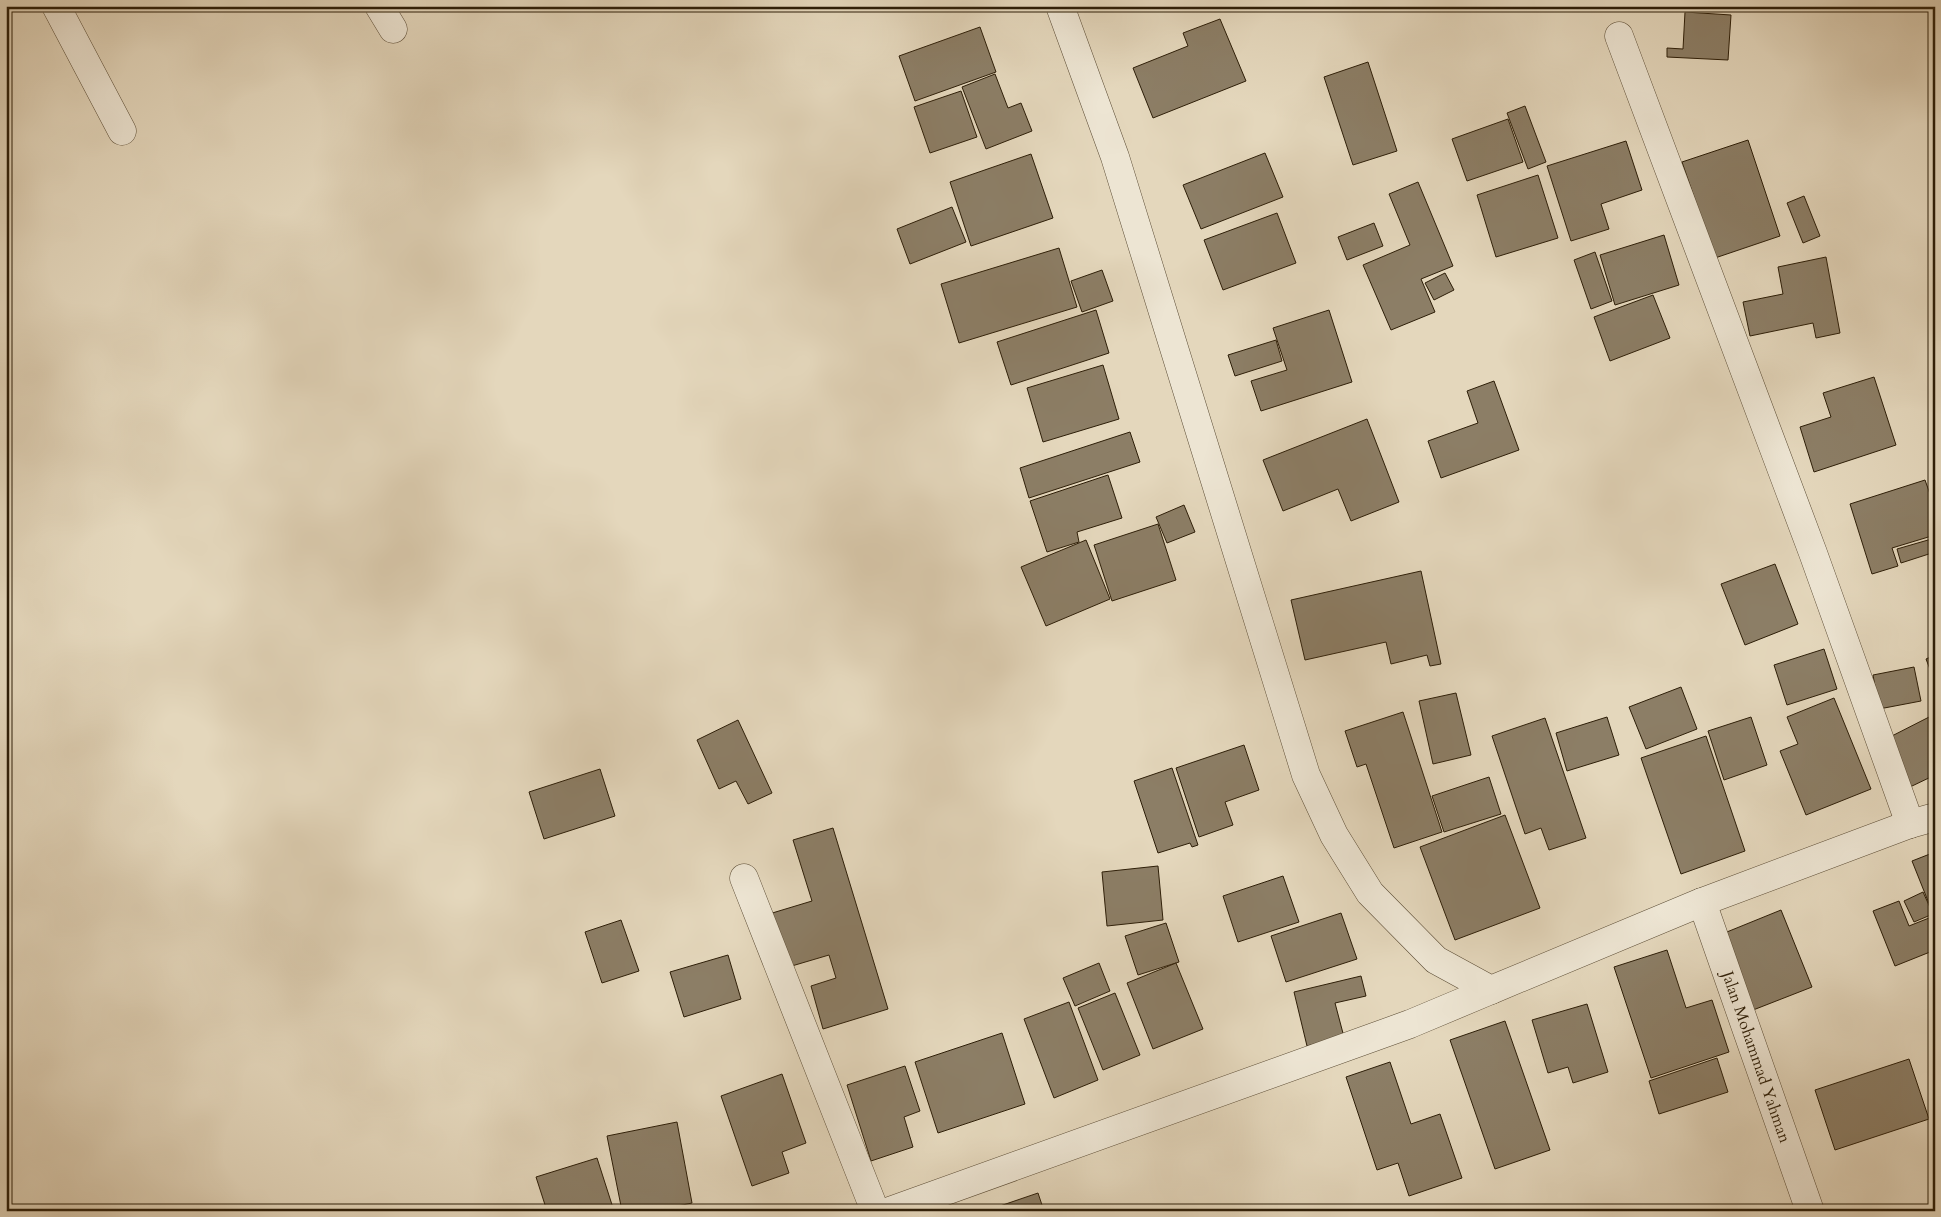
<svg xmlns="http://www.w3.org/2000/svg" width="1941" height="1217" font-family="Cardo,serif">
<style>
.building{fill:#8c7e66;stroke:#2d1e08}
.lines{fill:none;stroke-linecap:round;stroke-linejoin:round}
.minor-casing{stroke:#5b4c35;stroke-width:29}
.tertiary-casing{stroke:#5b4c35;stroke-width:29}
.minor{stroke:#ede5d3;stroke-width:28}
.tertiary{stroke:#ede5d3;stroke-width:28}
.labels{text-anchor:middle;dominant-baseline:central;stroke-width:5;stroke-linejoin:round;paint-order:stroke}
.street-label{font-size:16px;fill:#2d1e08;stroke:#ede5d3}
</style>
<rect width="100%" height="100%" fill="#e4d7bc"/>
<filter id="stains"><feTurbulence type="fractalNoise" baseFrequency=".004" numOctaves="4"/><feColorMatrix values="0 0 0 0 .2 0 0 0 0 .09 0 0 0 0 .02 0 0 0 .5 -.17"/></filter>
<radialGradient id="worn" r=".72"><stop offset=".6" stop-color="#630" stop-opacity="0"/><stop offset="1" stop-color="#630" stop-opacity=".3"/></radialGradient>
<g class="building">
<path d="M1685,12L1731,15L1728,60L1667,57V48L1683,49Z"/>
<path d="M1220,19L1246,81L1153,118L1133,68L1188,46L1183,33Z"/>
<path d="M980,27L996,72L915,101L899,56Z"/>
<path d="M1368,62L1397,151L1353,165L1324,77Z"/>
<path d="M995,74L1008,108L1021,103L1032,131L986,149L962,87Z"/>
<path d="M961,91L977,137L930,153L914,107Z"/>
<path d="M1525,106L1546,162L1528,169L1507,113Z"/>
<path d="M1508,119L1523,162L1467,181L1452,139Z"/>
<path d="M1748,140L1780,236L1715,258L1682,162Z"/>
<path d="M1626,141L1642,190L1601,204L1609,229L1571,241L1547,166Z"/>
<path d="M1265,153L1283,197L1201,229L1183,185Z"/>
<path d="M1031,154L1053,218L971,246L950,182Z"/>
<path d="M1538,175L1558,238L1496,257L1477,195Z"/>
<path d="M1418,182L1453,266L1421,279L1435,312L1391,330L1363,265L1410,245L1389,194Z"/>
<path d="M1804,196L1820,236L1803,243L1787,203Z"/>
<path d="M952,207L966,242L910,264L897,229Z"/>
<path d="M1277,213L1296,263L1223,290L1204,240Z"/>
<path d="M1374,223L1383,246L1347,260L1338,237Z"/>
<path d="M1664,235L1679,285L1615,305L1600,255Z"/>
<path d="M1059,248L1077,307L959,343L941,284Z"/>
<path d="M1595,252L1612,301L1591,309L1574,260Z"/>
<path d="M1826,257L1840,333L1816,338L1813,323L1750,336L1743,302L1783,294L1778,267Z"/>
<path d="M1102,270L1113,301L1082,312L1071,281Z"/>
<path d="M1445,273L1454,290L1434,300L1425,283Z"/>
<path d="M1653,295L1670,338L1610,361L1594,317Z"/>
<path d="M1096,310L1109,353L1011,385L997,342Z"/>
<path d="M1329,310L1352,382L1261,411L1251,381L1287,370L1273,328Z"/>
<path d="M1276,340L1282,361L1235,376L1228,355Z"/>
<path d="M1103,365L1119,419L1043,442L1027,388Z"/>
<path d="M1874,377L1896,445L1814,472L1800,427L1831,417L1823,393Z"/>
<path d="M1494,381L1519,450L1441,478L1428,441L1478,423L1467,391Z"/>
<path d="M1367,419L1399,502L1351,521L1338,489L1283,511L1263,460Z"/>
<path d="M1130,432L1140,462L1029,498L1020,468Z"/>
<path d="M1108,475L1122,518L1077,532L1079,542L1047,552L1030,501Z"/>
<path d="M1925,480L1935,508V535L1892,548L1898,566L1872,574L1850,504Z"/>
<path d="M1184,505L1195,532L1167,543L1156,517Z"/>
<path d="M1158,524L1176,580L1112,601L1094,545Z"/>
<path d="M1935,538V552L1901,563L1897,549Z"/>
<path d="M1086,540L1110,599L1046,626L1021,567Z"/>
<path d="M1775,564L1798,624L1745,645L1721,584Z"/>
<path d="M1421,571L1441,664L1430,666L1427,655L1391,664L1386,642L1305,660L1291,600Z"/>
<path d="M1824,649L1837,689L1787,705L1774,665Z"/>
<path d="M1935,655V682L1926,659Z"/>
<path d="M1914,667L1921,701L1879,709L1873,675Z"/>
<path d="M1681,687L1697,729L1646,749L1629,707Z"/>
<path d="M1456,693L1471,755L1433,764L1419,701Z"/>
<path d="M1834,698L1871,789L1806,815L1780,751L1798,744L1787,717Z"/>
<path d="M1403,712L1442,832L1394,848L1366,764L1357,767L1345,731Z"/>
<path d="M1935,714V775L1910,787L1886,739Z"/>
<path d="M1607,717L1619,755L1567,771L1556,733Z"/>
<path d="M1751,717L1767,765L1724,780L1708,731Z"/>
<path d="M1545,718L1586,838L1549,850L1541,828L1525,834L1492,736Z"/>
<path d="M738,720L772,793L748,804L736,781L719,789L697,740Z"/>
<path d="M1706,736L1745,851L1681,874L1641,758Z"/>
<path d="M1244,745L1259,790L1225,802L1233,825L1199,837L1176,768Z"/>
<path d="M1172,768L1198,845L1192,847L1190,843L1158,853L1134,781Z"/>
<path d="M600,769L615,816L544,839L529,792Z"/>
<path d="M1489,777L1501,814L1444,832L1432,796Z"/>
<path d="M1505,815L1540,908L1455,940L1420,847Z"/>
<path d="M833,828L888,1009L823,1029L811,986L836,978L829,955L785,968L769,914L812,901L793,840Z"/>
<path d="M1935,852V950L1895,966L1873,911L1899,901L1909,926L1934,916L1912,861Z"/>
<path d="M1158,866L1163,920L1107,926L1102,872Z"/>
<path d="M1283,876L1299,922L1238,942L1223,896Z"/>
<path d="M1923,892L1933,914L1914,922L1904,901Z"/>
<path d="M1781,910L1812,987L1748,1012L1717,936Z"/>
<path d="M1341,913L1357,959L1286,982L1271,936Z"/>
<path d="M621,920L639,971L602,983L585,932Z"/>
<path d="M1166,923L1179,962L1138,975L1125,936Z"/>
<path d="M1667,950L1686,1008L1712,1000L1729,1052L1651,1078L1614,967Z"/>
<path d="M728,955L741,999L684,1017L670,972Z"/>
<path d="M1099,963L1110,991L1075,1006L1063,978Z"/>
<path d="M1176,963L1203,1029L1153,1049L1127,983Z"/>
<path d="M1361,976L1366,996L1335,1003L1344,1037L1307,1046L1294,992Z"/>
<path d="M1115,993L1140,1055L1103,1070L1078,1008Z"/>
<path d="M1069,1002L1098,1080L1054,1098L1024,1019Z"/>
<path d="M1587,1004L1608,1072L1573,1083L1568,1067L1548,1073L1532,1020Z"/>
<path d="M1505,1021L1550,1150L1495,1169L1450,1040Z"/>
<path d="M1002,1033L1025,1104L938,1133L915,1062Z"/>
<path d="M1717,1058L1728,1092L1659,1114L1649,1081Z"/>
<path d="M1909,1059L1929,1119L1835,1150L1815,1090Z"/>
<path d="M1390,1062L1411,1124L1440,1114L1462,1178L1409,1196L1398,1163L1377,1170L1346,1077Z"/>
<path d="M905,1066L920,1111L904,1117L913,1147L871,1161L847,1085Z"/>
<path d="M782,1074L806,1143L782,1152L789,1173L752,1186L721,1096Z"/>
<path d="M677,1122L692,1203L654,1211H622L607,1136Z"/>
<path d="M597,1158L614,1211H547L536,1177Z"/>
<path d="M1038,1193L1044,1211H998L997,1207Z"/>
</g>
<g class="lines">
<defs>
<g id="minor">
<path d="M56,6L122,131"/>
<path d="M379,6L393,29"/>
<path d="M1619,36L1813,553L1910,824"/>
<path d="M744,878L875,1211"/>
<path d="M1702,902L1810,1211"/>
<path d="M890,1211L1410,1024L1491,990"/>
</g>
<path id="tertiary" d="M1060,6L1115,157L1306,775L1334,835L1370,893L1436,960L1491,990L1702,902L1910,824L1935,817"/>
</defs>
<use href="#minor" class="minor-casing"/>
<use href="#tertiary" class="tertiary-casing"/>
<use href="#minor" class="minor"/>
<use href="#tertiary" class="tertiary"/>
</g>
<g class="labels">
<g class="street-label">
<text transform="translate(1756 1057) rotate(71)">Jalan Mohammad Yahman</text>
</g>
</g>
<rect width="1941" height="1217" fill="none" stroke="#e4d7bc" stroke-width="25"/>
<rect x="8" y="8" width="1926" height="1202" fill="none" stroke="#2d1e08" stroke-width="2.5"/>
<rect x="12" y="12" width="1916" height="1192" fill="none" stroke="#2d1e08"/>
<rect width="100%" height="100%" filter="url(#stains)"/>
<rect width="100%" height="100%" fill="url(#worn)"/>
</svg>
